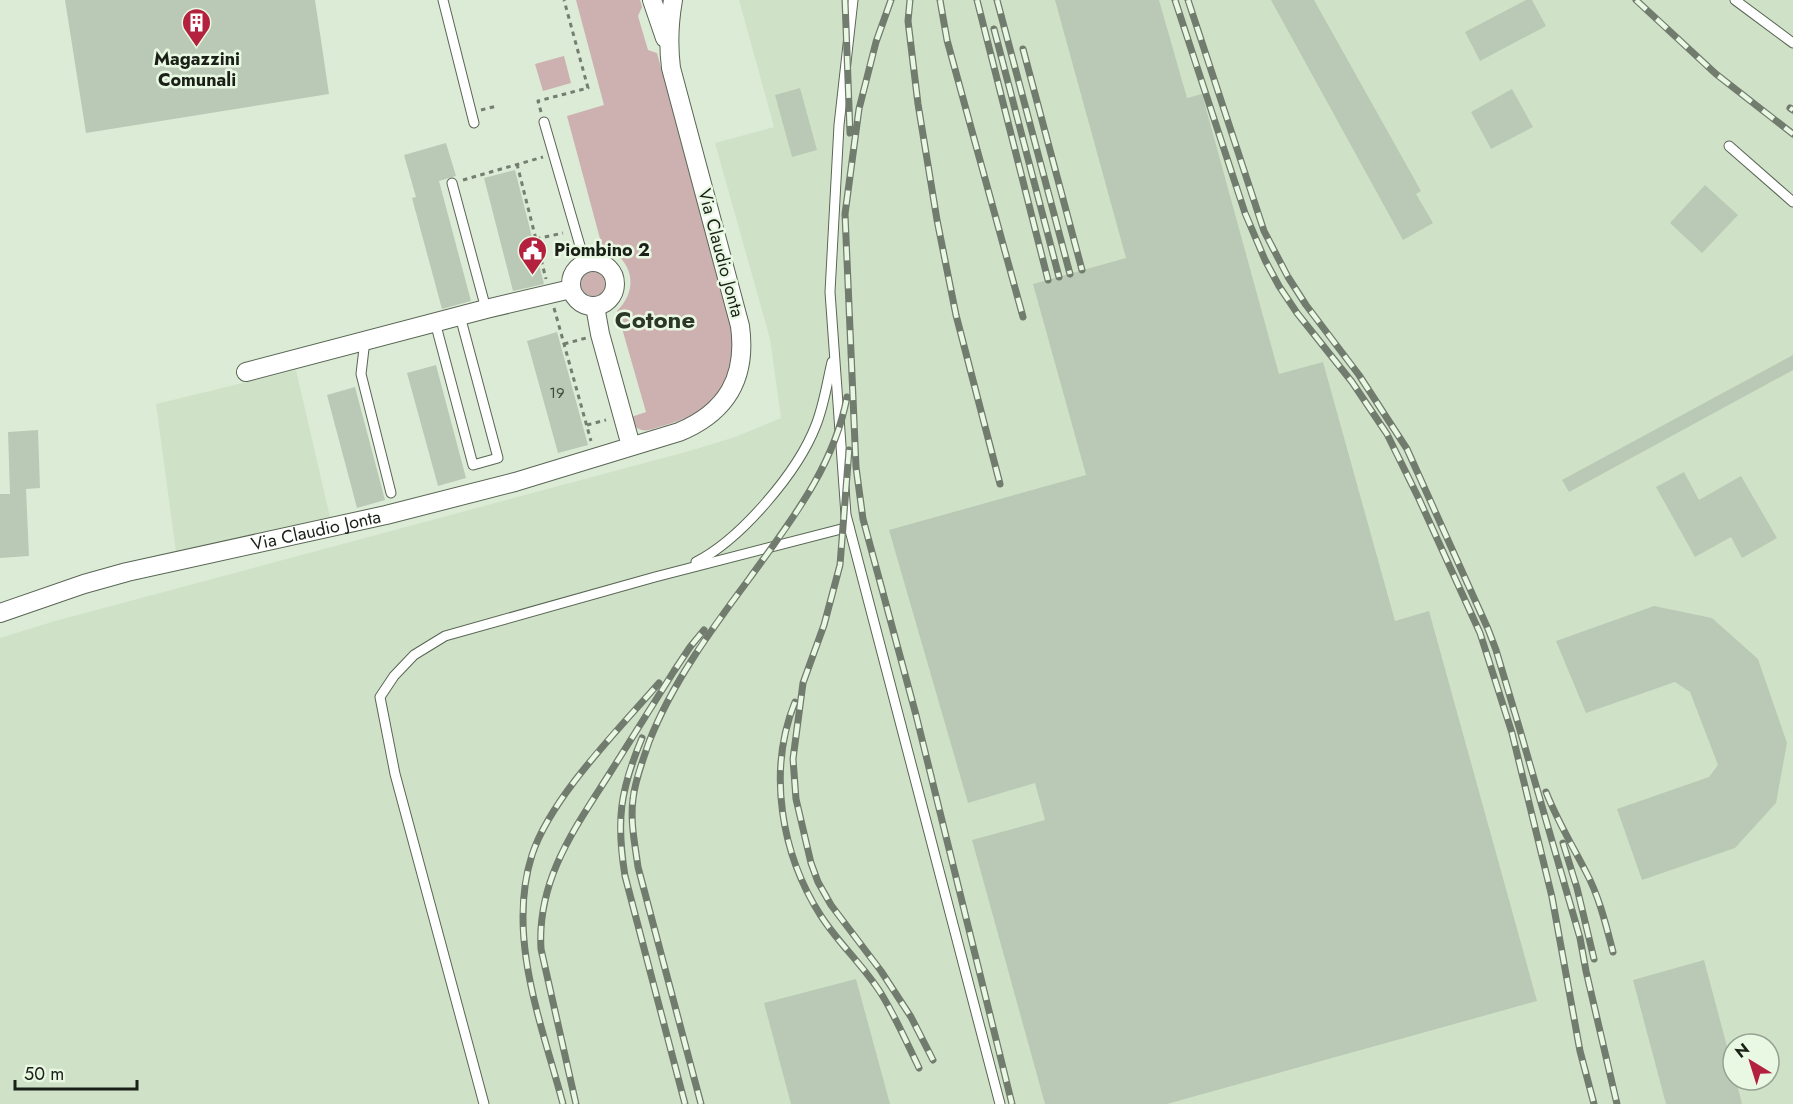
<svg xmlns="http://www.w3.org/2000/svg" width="1793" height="1104" font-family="Jost,sans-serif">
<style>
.built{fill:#cfe2c7;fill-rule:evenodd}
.green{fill:#cdb0b0}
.building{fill:#bac9b5}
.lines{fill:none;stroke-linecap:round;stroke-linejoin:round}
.lane-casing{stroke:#596654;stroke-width:11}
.street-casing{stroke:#596654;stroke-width:20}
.path{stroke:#747e70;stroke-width:3;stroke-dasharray:4.5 4.5;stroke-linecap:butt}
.lane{stroke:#fff;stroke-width:9}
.street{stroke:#fff;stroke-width:18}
.rail-casing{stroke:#717b6e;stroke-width:7}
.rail{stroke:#e9f8e3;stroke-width:4.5;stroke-dasharray:14;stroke-linecap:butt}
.labels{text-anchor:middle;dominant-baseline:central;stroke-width:5;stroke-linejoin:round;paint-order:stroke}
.number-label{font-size:15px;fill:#424a3f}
.poi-label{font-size:18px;font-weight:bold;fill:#1a1f18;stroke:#e9f8e3}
.street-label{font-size:18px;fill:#1a1f18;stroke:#e9f8e3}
.district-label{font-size:24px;font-weight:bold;fill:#2c3727;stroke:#e9f8e3}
</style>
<rect width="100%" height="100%" fill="#dcebd6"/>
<g class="built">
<path d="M739,0H1793V1104H0V638L55,621L693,450L735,437L781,418L770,339L715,143L774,127ZM1733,1044H1769V1080H1733Z"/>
<path d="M296,370L330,517L176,552L156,404Z"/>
</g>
<g class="green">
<path d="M576,0H640L642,7L638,16L648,50L657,53L731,328C734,348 734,368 724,386C711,410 684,420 659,427C652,429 645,433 637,428C633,426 632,421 631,417L646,412L617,311C641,287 631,257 602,246L567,116L604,105Z"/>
<path d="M564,56L571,83L543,91L535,64Z"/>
<circle cx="593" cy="284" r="12"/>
</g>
<g class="building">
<path d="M65,0H315L329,94L86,133Z"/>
<path d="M1055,0H1159L1187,98L1202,94L1279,374L1323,362L1395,621L1429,611L1537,1001L1167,1104H1045L972,840L1045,820L1035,783L968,803L889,530L1086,475L1033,284L1126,258Z"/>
<path d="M1271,0H1314L1421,191L1416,194L1433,223L1403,240Z"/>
<path d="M1526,0H1532L1546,26L1480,61L1465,32Z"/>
<path d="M800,88L817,150L792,157L775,95Z"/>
<path d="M1512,89L1533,127L1491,149L1471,112Z"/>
<path d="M446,143L456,176L439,181L471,301L442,309L412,198L416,197L404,155Z"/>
<path d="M515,170L544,284L513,291L484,178Z"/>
<path d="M1705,185L1738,215L1702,253L1670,223Z"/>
<path d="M557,332L588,445L558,453L527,341Z"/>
<path d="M1793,355V370L1569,492L1562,480Z"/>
<path d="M436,365L466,478L438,486L407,373Z"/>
<path d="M355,387L385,500L357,508L327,395Z"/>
<path d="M38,430L40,488L26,489L29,556L0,558V494H10L8,432Z"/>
<path d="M1684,472L1699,500L1741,476L1777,538L1742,558L1731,537L1695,557L1656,487Z"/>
<path d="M1654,606L1712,618L1758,659L1787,743L1776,803L1735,848L1642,880L1617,809L1709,777L1718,765L1690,692L1675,682L1586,713L1556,641Z"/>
<path d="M1704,960L1733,1069V1080H1736L1742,1104H1666L1633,980Z"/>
<path d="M856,979L890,1104H791L764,1003Z"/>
</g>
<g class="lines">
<defs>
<g id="lane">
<path d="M443,0L474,123"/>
<path d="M853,0L839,125L830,292L846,515L1000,1104"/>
<path d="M1735,0L1793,43"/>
<path d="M544,122L585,263"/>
<path d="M1729,146L1793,202"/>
<path d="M452,183L486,309"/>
<path d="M435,322L473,465L498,458L460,316"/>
<path d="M365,340L361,374L391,493"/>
<path d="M696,562C741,539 798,472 816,425C824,405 827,383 832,362"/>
<path d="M484,1104L395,774L380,697L394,676L414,655L445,636L655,577L849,527"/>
</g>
<g id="street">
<path d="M652,0L665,38"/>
<circle cx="593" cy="284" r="22"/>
<path d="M595,306L600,334L631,446"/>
<path d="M246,372L486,309L571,289"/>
<path id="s1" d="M0,613L84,584L127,572L386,515L515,482L679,432C727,412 747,377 740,326L671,68C668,44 669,23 673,0"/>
</g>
</defs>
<use href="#lane" class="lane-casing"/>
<use href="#street" class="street-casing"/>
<g class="path">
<path d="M481,110L497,106"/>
<path d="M541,112L538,101L588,88L564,0"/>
<path d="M517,164L546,279"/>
<path d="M463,180L543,157"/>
<path d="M536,239L563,233"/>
<path d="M554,308L591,441"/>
<path d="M564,344L586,338"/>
<path d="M587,425L606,420"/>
</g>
<use href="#lane" class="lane"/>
<use href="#street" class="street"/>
<defs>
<g id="rail">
<path d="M845,0L850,133"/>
<path d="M891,0L876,42L859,109L845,214L856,467L863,519L916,715L1012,1104"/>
<path d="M910,0L908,21L918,104L937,220L956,315L1000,484"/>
<path d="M940,0L947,40L1023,317"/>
<path d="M977,0L1048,280"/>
<path d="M997,0L1070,274"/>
<path d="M1175,0L1245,213L1265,260L1279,286L1297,313L1352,382L1387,434L1419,499L1480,633L1512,733L1552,897L1580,1051L1594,1104"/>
<path d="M1188,0L1264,231L1288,277L1306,305L1359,375L1407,449L1488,629L1496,650L1520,730L1580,938L1586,971L1617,1104"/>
<path d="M1636,0L1716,74L1793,134"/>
<path d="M994,29L1059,277"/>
<path d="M1023,49L1082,270"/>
<path d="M1790,108L1793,110"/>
<path d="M849,450L840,565L824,625L803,683L793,759L796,799L811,863L818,882L831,905L881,971L911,1017L933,1060"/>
<path d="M795,702C767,771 781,854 821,916C839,944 864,966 882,995C896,1018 907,1043 919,1068"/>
<path d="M642,738C620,791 616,820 625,876L685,1104"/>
<path d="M1546,792C1557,820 1572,845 1586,872C1599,896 1606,925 1613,952"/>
<path d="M1563,843L1577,888L1594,959"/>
<path d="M563,1104C542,1025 506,936 532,855C551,797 619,729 659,683"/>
<path d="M576,1104L541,949C537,881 573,831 608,776C630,741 652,706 674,671L690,647L704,630"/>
<path d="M701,1104L638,867C635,844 630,822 633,799C635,780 643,760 649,742C672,683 711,630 749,579C790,522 834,467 847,397"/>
</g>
</defs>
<use href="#rail" class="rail-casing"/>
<use href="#rail" class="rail"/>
</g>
<defs>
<symbol id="building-pin" viewBox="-11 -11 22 30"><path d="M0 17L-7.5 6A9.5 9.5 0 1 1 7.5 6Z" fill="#b3213e" stroke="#e9f8e3"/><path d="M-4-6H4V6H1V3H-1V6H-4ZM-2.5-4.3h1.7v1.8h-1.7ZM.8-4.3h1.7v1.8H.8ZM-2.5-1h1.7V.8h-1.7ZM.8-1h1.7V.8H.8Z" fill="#fff"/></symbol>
<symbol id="civic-pin" viewBox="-11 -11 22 30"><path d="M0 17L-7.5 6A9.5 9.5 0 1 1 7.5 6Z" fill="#b3213e" stroke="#e9f8e3"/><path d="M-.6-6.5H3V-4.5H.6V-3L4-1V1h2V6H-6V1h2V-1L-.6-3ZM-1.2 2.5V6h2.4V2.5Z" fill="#fff"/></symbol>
</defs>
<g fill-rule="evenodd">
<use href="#building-pin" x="180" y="6" width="33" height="45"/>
<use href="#civic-pin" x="516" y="234" width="33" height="45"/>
</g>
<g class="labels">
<g class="number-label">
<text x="557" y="393">19</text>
</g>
<g class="poi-label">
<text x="197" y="59">Magazzini<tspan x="197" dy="21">Comunali</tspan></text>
<text x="554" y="250" text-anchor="start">Piombino 2</text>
</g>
<g class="street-label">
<text transform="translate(721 253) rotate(75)">Via Claudio Jonta</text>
<text stroke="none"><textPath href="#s1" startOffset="327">Via Claudio Jonta</textPath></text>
</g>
<g class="district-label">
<text x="655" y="319">Cotone</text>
</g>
</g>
<g transform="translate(1751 1062) rotate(322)"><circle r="28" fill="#e9f8e3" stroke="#96a192" stroke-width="1.5"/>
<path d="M0-4.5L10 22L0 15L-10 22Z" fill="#b3213e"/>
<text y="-9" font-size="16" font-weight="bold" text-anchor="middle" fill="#1a1f18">N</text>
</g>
<path d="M15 1080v9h122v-9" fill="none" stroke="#1a1f18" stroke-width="3"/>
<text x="24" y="1080" font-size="18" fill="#1a1f18" stroke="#e9f8e3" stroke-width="4.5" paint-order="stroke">50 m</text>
</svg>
